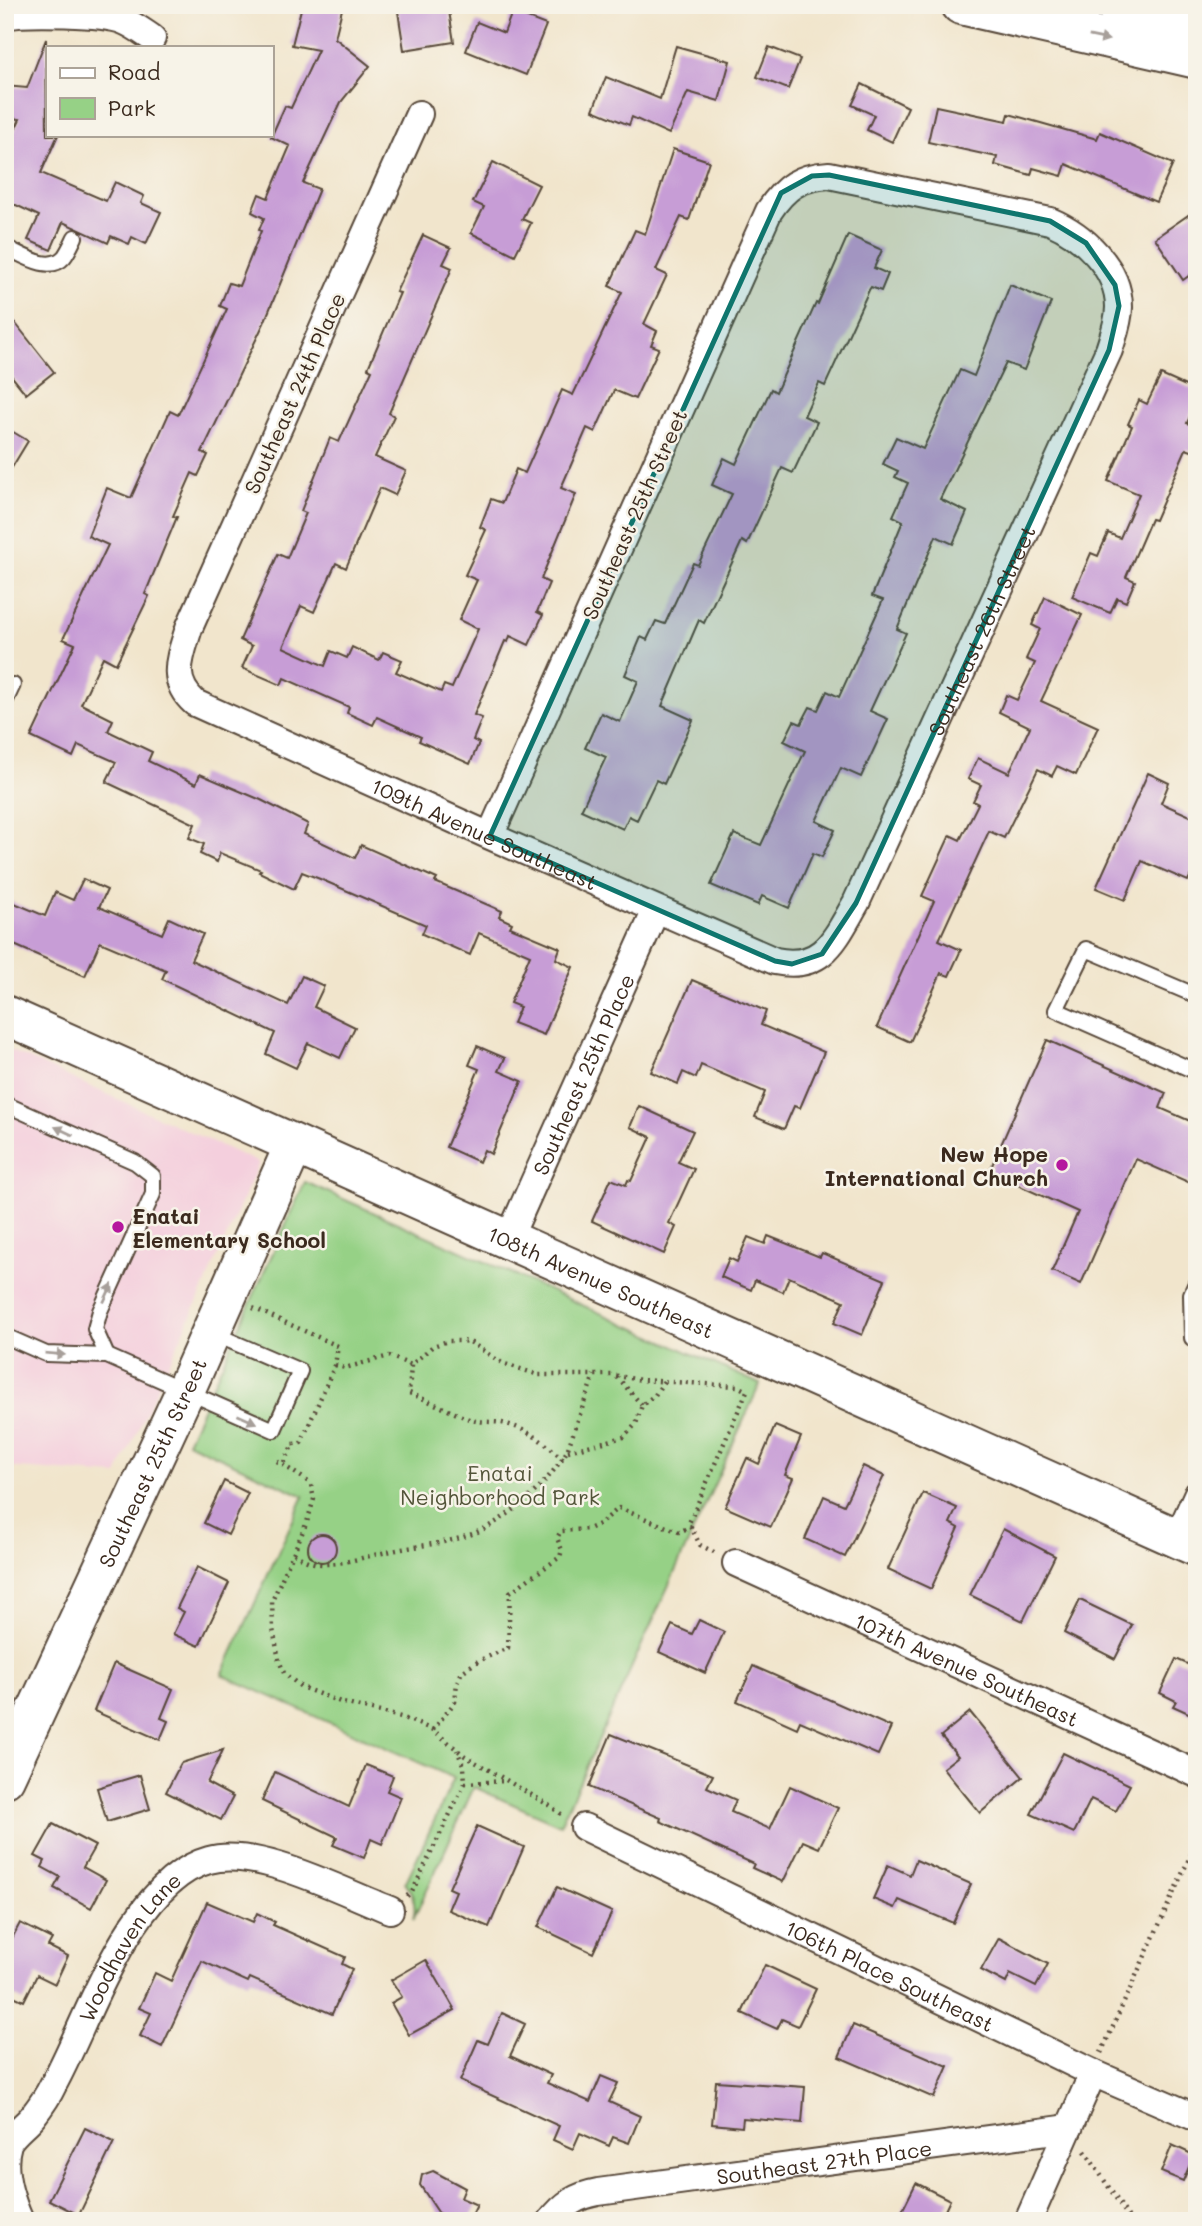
<svg xmlns="http://www.w3.org/2000/svg" width="1202" height="2226" font-family="Mali,sans-serif">
<style>
.built{fill:#f4cfdd}
.green{fill:#96d186;stroke:#687e52;stroke-width:2}
.building{fill:#c79dd6}
.lines{fill:none;stroke-linecap:round;stroke-linejoin:round}
.lane-casing{stroke:#564638;stroke-width:18}
.street-casing{stroke:#564638;stroke-width:30}
.secondary-casing{stroke:#564638;stroke-width:42}
.primary-casing{stroke:#564638;stroke-width:42}
.path{stroke:#564638;stroke-width:4.5;stroke-dasharray:2 5;stroke-linecap:butt}
.lane{stroke:#fff;stroke-width:14}
.street{stroke:#fff;stroke-width:26}
.secondary{stroke:#fff;stroke-width:38}
.primary{stroke:#fff;stroke-width:38}
.oneway{fill:#a79f9a}
.marked{fill:#0f766e;fill-opacity:0.2;stroke:#0f766e;stroke-width:5;stroke-linejoin:round}
.poi-dot{fill:#b5179e;stroke:#f7f3e8;stroke-width:2.5}
.labels{text-anchor:middle;dominant-baseline:central;stroke-width:5;stroke-linejoin:round;paint-order:stroke}
.street-label{font-size:21px;fill:#3b2a1e;stroke:#f7f3e8}
.poi-label{font-size:21px;font-weight:bold;fill:#3b2a1e;stroke:#f7f3e8;text-anchor:end}
.park-label{font-size:21px;fill:#525438;stroke:#f7f3e8}
</style>
<rect width="100%" height="100%" fill="#f7f3e8"/>
<filter id="ink" filterUnits="userSpaceOnUse"><feTurbulence type="fractalNoise" baseFrequency=".0143" numOctaves="2"/><feDisplacementMap in="SourceGraphic" scale="14" xChannelSelector="R" yChannelSelector="G"/><feConvolveMatrix kernelMatrix="1 2 1 2 8 2 1 2 1" color-interpolation-filters="sRGB"/></filter>
<filter id="wash" filterUnits="userSpaceOnUse"><feTurbulence type="fractalNoise" baseFrequency=".00686" numOctaves="4" result="noise"/><feDisplacementMap in="SourceGraphic" scale="28" xChannelSelector="R" yChannelSelector="G"/><feGaussianBlur stdDeviation="1.57" result="paint"/><feColorMatrix in="noise" values="0 0 0 0 0 0 0 0 0 0 0 0 0 0 0 0 0 1.4 0 .05"/><feComposite in="paint" operator="in"/></filter>
<g filter="url(#wash)">
<rect width="100%" height="100%" fill="#f1e5cc"/>
<path class="built" d="M5,1048L259,1163L202,1292L117,1475L5,1467Z"/>
<path class="green" d="M305,1182L760,1384L560,1825L474,1787L413,1920C417,1906 414,1895 405,1884L454,1778L222,1675L304,1496L187,1442Z"/>
<g id="blocks">
<g class="building">
<path d="M302,5H343L335,38L370,66L341,102L303,183L319,189L264,323L202,452L208,455L198,476L192,473L173,516L177,517L145,594L149,596L116,664L103,657L81,704L113,720L108,731L152,752L148,761L196,784L200,774L261,800L308,824L304,834L355,858L361,845L437,879L435,882L502,911L499,917L512,923L510,927L560,948L556,959L573,967L544,1035L513,1023L520,1007L510,1003L530,955L479,933L470,955L422,934L426,925L320,879L302,872L294,889L259,872L261,870L220,853L217,862L200,854L204,844L189,838L195,824L106,782L116,762L78,745L73,757L31,737L75,644L63,639L108,545L88,536L107,488L131,498L170,411L178,415L227,309L220,306L229,283L239,286L261,231L259,230L264,218L252,212L259,194L268,198L290,146L271,137L285,106L291,108L318,50L292,45Z"/>
<path d="M397,5H448L454,42L404,50Z"/>
<path d="M512,12L546,25L526,75L466,51L477,22L504,33Z"/>
<path d="M46,39L47,135H58L41,173L106,201L115,182L144,196L141,203L161,212L146,244L132,237L129,244L111,236L108,243L63,222L51,250L28,240L39,216L16,205H5V151L20,119L5,117V86L27,88Z"/>
<path d="M676,46L730,61L719,101L688,92L669,134L632,117L629,125L593,110L606,77L660,99Z"/>
<path d="M769,47L800,59L788,89L757,77Z"/>
<path d="M862,84L908,107L892,142L867,130L874,115L852,105Z"/>
<path d="M936,106L1007,121L1009,114L1097,139L1100,132L1173,164L1156,202L1066,164L1062,176L1033,168L1031,175L995,165L997,157L928,142Z"/>
<path d="M673,149L709,161L689,220L681,217L656,270L667,275L644,324L657,331L651,345L659,348L635,399L614,390L595,432L587,428L561,488L576,494L541,579L549,583L537,612L543,615L529,645L510,636L508,642L505,641L474,715L482,718L473,740L479,743L470,764L419,741L421,737L377,717L373,725L347,713L349,707L284,678L281,685L242,668L252,646L240,640L278,554L287,558L306,513L301,511L330,438L339,442L372,370L368,368L400,293L396,292L423,235L451,248L443,264L452,268L389,413L394,416L375,457L406,471L395,495L380,488L346,568L336,563L314,612L301,606L283,647L325,666L331,651L347,658L352,647L379,660L383,652L402,660L396,672L441,692L444,685L452,688L478,629L459,620L477,580L465,575L486,530L480,527L491,499L502,503L516,469L525,473L562,390L573,395L622,292L609,286L635,230L645,234Z"/>
<path d="M493,162L539,185L522,219L531,223L515,255L471,233L484,207L473,202Z"/>
<path d="M1197,209V270L1183,280L1155,238Z"/>
<path d="M848,235L882,250L874,268L888,274L881,291L871,287L869,290L825,386L819,383L804,416L817,422L793,473L782,468L747,544L742,541L704,623L699,620L662,706L693,720L664,784L656,780L637,820L629,816L623,829L581,810L606,757L585,748L601,713L620,722L638,681L625,675L641,637L647,640L656,621L665,624L693,563L698,565L732,494L712,485L724,458L736,464L771,389L776,392L816,303L818,304Z"/>
<path d="M1010,285L1051,302L1024,370L1006,363L940,499L967,512L953,544L936,536L897,629L906,633L870,711L888,719L861,777L841,768L816,821L835,830L822,857L813,853L789,908L762,896L758,905L711,885L734,834L761,845L805,751L784,741L794,721L801,724L810,707L818,710L827,691L839,697L883,600L872,596L903,521L893,516L908,483L895,477L898,471L883,464L896,437L923,449L960,370L974,376Z"/>
<path d="M5,310L54,372L26,394L5,368Z"/>
<path d="M1161,375L1197,391V400L1187,423L1197,426V453L1186,449L1155,520L1151,519L1126,577L1135,581L1126,602L1117,598L1110,613L1072,597L1091,553L1098,556L1108,533L1120,538L1139,494L1108,481L1132,426L1128,424L1139,400L1147,404Z"/>
<path d="M5,427L28,441L5,479Z"/>
<path d="M1045,597L1082,615L1041,701L1098,727L1076,775L1057,766L1052,776L1038,769L1004,838L989,831L939,940L961,950L949,976L941,973L910,1042L877,1027L934,901L922,896L950,835L960,840L978,804L973,801L981,785L968,779L978,758L1009,773L1030,727L999,712L1006,695L1017,700L1035,663L1026,659L1040,629L1032,625Z"/>
<path d="M1148,773L1169,783L1161,803L1197,819V862L1188,881L1142,861L1125,900L1096,888Z"/>
<path d="M83,879L107,890L99,907L162,934L169,918L203,934L191,960L288,1005L302,976L324,986L314,1007L355,1027L340,1058L308,1043L296,1068L266,1054L275,1033L162,979L166,970L100,942L85,976L5,941V899L45,916L55,892L73,900Z"/>
<path d="M692,980L766,1011L761,1025L824,1052L800,1108L794,1106L784,1129L755,1117L765,1092L701,1065L696,1078L683,1072L678,1084L651,1072Z"/>
<path d="M1047,1040L1166,1093L1160,1108L1197,1124V1186L1136,1159L1081,1284L1052,1271L1078,1212L989,1172Z"/>
<path d="M477,1046L505,1058L499,1071L522,1081L491,1154L484,1150L479,1162L446,1147L479,1069L469,1065Z"/>
<path d="M639,1106L693,1131L678,1162L694,1169L669,1223L676,1227L664,1254L592,1221L611,1179L626,1185L628,1180L631,1181L651,1137L630,1127Z"/>
<path d="M768,1236L820,1257L822,1253L885,1280L862,1335L834,1323L844,1301L789,1277L783,1292L755,1280L751,1290L721,1277L729,1258L737,1262L748,1237L765,1244Z"/>
<path d="M775,1426L801,1437L785,1475L793,1478L771,1527L725,1507L747,1458L759,1464Z"/>
<path d="M863,1466L884,1476L845,1557L805,1539L824,1496L844,1505Z"/>
<path d="M224,1481L248,1493L228,1535L204,1523Z"/>
<path d="M923,1493L957,1508L950,1523L959,1528L931,1589L888,1569Z"/>
<path d="M1003,1529L1055,1556L1023,1621L970,1595Z"/>
<circle cx="322" cy="1548" r="14"/>
<path d="M197,1567L229,1583L199,1646L173,1634L184,1612L177,1608Z"/>
<path d="M1080,1600L1132,1625L1115,1659L1064,1633Z"/>
<path d="M699,1620L724,1632L705,1673L659,1652L672,1625L692,1634Z"/>
<path d="M1176,1659L1194,1667L1197,1662V1717L1173,1706L1176,1701L1160,1693Z"/>
<path d="M114,1663L173,1689L161,1718L168,1721L160,1740L94,1711Z"/>
<path d="M753,1666L891,1727L878,1755L800,1721L797,1728L737,1701Z"/>
<path d="M970,1712L1023,1777L980,1813L943,1768L958,1756L941,1736Z"/>
<path d="M611,1734L713,1775L707,1787L736,1800L731,1812L770,1829L790,1786L838,1808L819,1848L803,1841L783,1882L752,1868L754,1864L660,1821L661,1818L589,1787Z"/>
<path d="M223,1750L207,1783L233,1797L221,1820L166,1792L181,1763Z"/>
<path d="M1063,1753L1130,1785L1116,1811L1091,1799L1074,1833L1031,1814Z"/>
<path d="M366,1765L393,1776L387,1791L401,1797L382,1844L371,1839L364,1858L333,1845L337,1837L262,1801L275,1772L349,1807Z"/>
<path d="M140,1775L150,1809L107,1822L97,1788Z"/>
<path d="M53,1824L95,1846L83,1867L106,1880L91,1908L54,1888L60,1877L42,1867L45,1861L35,1856Z"/>
<path d="M477,1826L524,1847L489,1927L448,1910L456,1891L449,1888Z"/>
<path d="M916,1860L971,1884L953,1923L899,1900L895,1908L873,1899L888,1865L910,1875Z"/>
<path d="M557,1887L612,1912L593,1953L538,1927Z"/>
<path d="M207,1902L253,1922L257,1913L275,1922L273,1925L345,1957L342,1964L352,1969L332,2014L250,1978L248,1982L202,1961L162,2047L140,2036L151,2013L139,2008L155,1973L171,1981Z"/>
<path d="M20,1923L52,1939L48,1946L68,1956L55,1984L37,1975L24,2001L5,1992V1952Z"/>
<path d="M999,1938L1048,1964L1036,1987L1010,1974L1006,1983L981,1970Z"/>
<path d="M426,1960L455,2010L409,2035L391,2003L402,1997L391,1980Z"/>
<path d="M765,1965L816,1989L798,2026L782,2019L777,2029L742,2013Z"/>
<path d="M502,2013L525,2024L510,2056L551,2075L547,2083L590,2102L601,2076L618,2083L609,2102L640,2116L629,2143L613,2137L609,2146L580,2133L573,2149L553,2140L559,2126L460,2081L478,2040L488,2044Z"/>
<path d="M853,2025L948,2066L934,2098L839,2057Z"/>
<path d="M716,2081L805,2087L802,2123L743,2118L742,2127L712,2124Z"/>
<path d="M85,2128L114,2142L79,2215L49,2200Z"/>
<path d="M1172,2145L1194,2155L1183,2181L1161,2172Z"/>
<path d="M433,2171L465,2188L461,2198L477,2205L469,2221H444L420,2185L422,2175Z"/>
<path d="M916,2183L950,2200L940,2221H897Z"/>
</g>
</g>
</g>
<g filter="url(#ink)">
<use href="#blocks" fill-opacity="0" stroke="#564638" stroke-width="2"/>
<g class="lines">
<defs>
<g id="lane">
<path d="M5,247C21,254 49,274 64,257C68,252 72,243 75,237"/>
<path d="M5,702L13,685"/>
<path d="M1197,996L1086,949L1056,1010L1197,1072"/>
<path d="M5,1104L135,1162L153,1176V1194L100,1311L95,1329L107,1356"/>
<path d="M1197,1281L1191,1294L1192,1338L1197,1342"/>
<path d="M5,1336L46,1354L107,1356L274,1430L300,1371L212,1333"/>
</g>
<g id="street">
<path d="M5,16C26,11 105,13 124,21C134,25 143,32 152,38"/>
<path id="s1" d="M419,114L189,628C180,658 169,680 195,703L490,836L775,961C823,971 835,939 856,903L1109,350C1113,337 1119,322 1119,307C1119,268 1083,235 1050,221L829,175C799,177 785,187 769,211L490,836"/>
<path id="s2" d="M508,1240L656,910"/>
<path d="M1177,1539L1197,1495"/>
<path id="s3" d="M736,1563L1197,1774"/>
<path id="s4" d="M584,1827L1093,2073L1197,2118"/>
<path id="s5" d="M20,2221C10,2198 0,2169 8,2144C12,2134 26,2125 33,2116C40,2107 48,2096 53,2085C89,2020 131,1881 209,1860C257,1846 343,1892 390,1910"/>
<path id="s6" d="M551,2221C564,2204 576,2196 598,2192L1069,2128"/>
<path d="M1028,2221L1093,2073"/>
</g>
<g id="secondary">
<path id="s7" d="M5,1015L1197,1547"/>
<path id="s8" d="M5,1778L185,1391L294,1145"/>
</g>
<g id="primary">
<path d="M961,5L1197,59"/>
<path d="M1115,5L1197,27"/>
</g>
</defs>
<use href="#lane" class="lane-casing"/>
<use href="#street" class="street-casing"/>
<use href="#secondary" class="secondary-casing"/>
<use href="#primary" class="primary-casing"/>
<g class="path">
<path d="M253,1308L338,1346L335,1365L301,1443L293,1444L282,1466"/>
<path d="M335,1365L345,1368L389,1356L411,1365"/>
<path d="M617,1377L642,1405"/>
<path d="M568,1451L624,1437L636,1424L642,1405L655,1395L664,1381"/>
<path d="M563,1459C545,1442 526,1428 502,1423C492,1421 479,1423 469,1419C449,1411 430,1401 409,1393L411,1365L433,1346L448,1341H462L470,1342L502,1363L539,1375H612L641,1380L737,1386L747,1391L689,1523L700,1545L716,1553"/>
<path d="M277,1461L306,1480L311,1485L314,1499L307,1522L272,1601L273,1629L279,1660L284,1673L301,1687L343,1703L401,1717L433,1730L465,1756L547,1804L564,1816"/>
<path d="M294,1553C303,1560 312,1564 324,1564C346,1564 370,1555 392,1551C425,1544 461,1543 491,1525C522,1507 549,1481 567,1451L594,1375"/>
<path d="M433,1730L455,1702L457,1682L462,1672L478,1661L508,1648L510,1592L560,1557L562,1550L557,1538L561,1531L588,1529L601,1523L619,1508L679,1532L692,1526"/>
<path d="M465,1783L506,1781"/>
<path d="M407,1896L412,1892L465,1783L464,1767L457,1750"/>
<path d="M1101,2053L1197,1841"/>
<path d="M1085,2151L1131,2221"/>
</g>
<use href="#lane" class="lane"/>
<use href="#street" class="street"/>
<use href="#secondary" class="secondary"/>
<use href="#primary" class="primary"/>
</g>
<defs><path id="oneway-solid" d="M-6-.8H1V-3.2L6.5 0L1 3.2V.8H-6Z" transform="scale(1.75)"/></defs>
<g class="oneway">
<use href="#oneway-solid" transform="translate(1099 38) rotate(12)"/>
<use href="#oneway-solid" transform="translate(64 1131) rotate(-155)"/>
<use href="#oneway-solid" transform="translate(108 1293) rotate(-65)"/>
<use href="#oneway-solid" transform="translate(55 1354) rotate(5)"/>
<use href="#oneway-solid" transform="translate(247 1419) rotate(24)"/>
</g>
</g>
<path class="marked" d="M829,175L1050,221L1086,243L1115,285L1119,306L1109,350L856,903L822,954L792,964L775,961L490,836L781,193L812,176Z"/>
<g class="poi-dot">
<circle cx="1062" cy="1165" r="7"/>
<circle cx="118" cy="1227" r="7"/>
</g>
<g class="labels">
<g class="street-label">
<text transform="translate(294 393) rotate(-66)">Southeast 24th Place</text>
<text transform="translate(634 514) rotate(-66)">Southeast 25th Street</text>
<text stroke="none"><textPath href="#s1" startOffset="1689">Southeast 26th Street</textPath></text>
<text stroke="none"><textPath href="#s1" startOffset="962">109th Avenue Southeast</textPath></text>
<text stroke="none"><textPath href="#s2" startOffset="182">Southeast 25th Place</textPath></text>
<text stroke="none"><textPath href="#s7" startOffset="653">108th Avenue Southeast</textPath></text>
<text stroke="none"><textPath href="#s8" startOffset="348">Southeast 25th Street</textPath></text>
<text stroke="none"><textPath href="#s3" startOffset="254">107th Avenue Southeast</textPath></text>
<text stroke="none"><textPath href="#s5" startOffset="313">Woodhaven Lane</textPath></text>
<text stroke="none"><textPath href="#s4" startOffset="340">106th Place Southeast</textPath></text>
<text stroke="none"><textPath href="#s6" startOffset="285">Southeast 27th Place</textPath></text>
</g>
<g class="poi-label">
<text x="1048" y="1153">New Hope<tspan x="1048" dy="24">International Church</tspan></text>
<text x="132" y="1215" text-anchor="start">Enatai<tspan x="132" dy="24">Elementary School</tspan></text>
</g>
<g class="park-label">
<text x="500" y="1472">Enatai<tspan x="500" dy="24">Neighborhood Park</tspan></text>
</g>
</g>
<rect width="1202" height="2226" fill="none" stroke="#f7f3e8" stroke-width="28"/>
<rect x="46" y="46" width="228" height="91" fill="#f7f3e8" stroke="#aca397" stroke-width="2"/>
<rect x="60" y="68" width="35" height="10" fill="#ffffff" stroke="#aca397" stroke-width="2"/>
<text x="108" y="80" font-size="21" fill="#3b2a1e">Road</text>
<rect x="60" y="98" width="35" height="21" fill="#96d186" stroke="#aca397" stroke-width="2"/>
<text x="108" y="116" font-size="21" fill="#3b2a1e">Park</text>
</svg>
